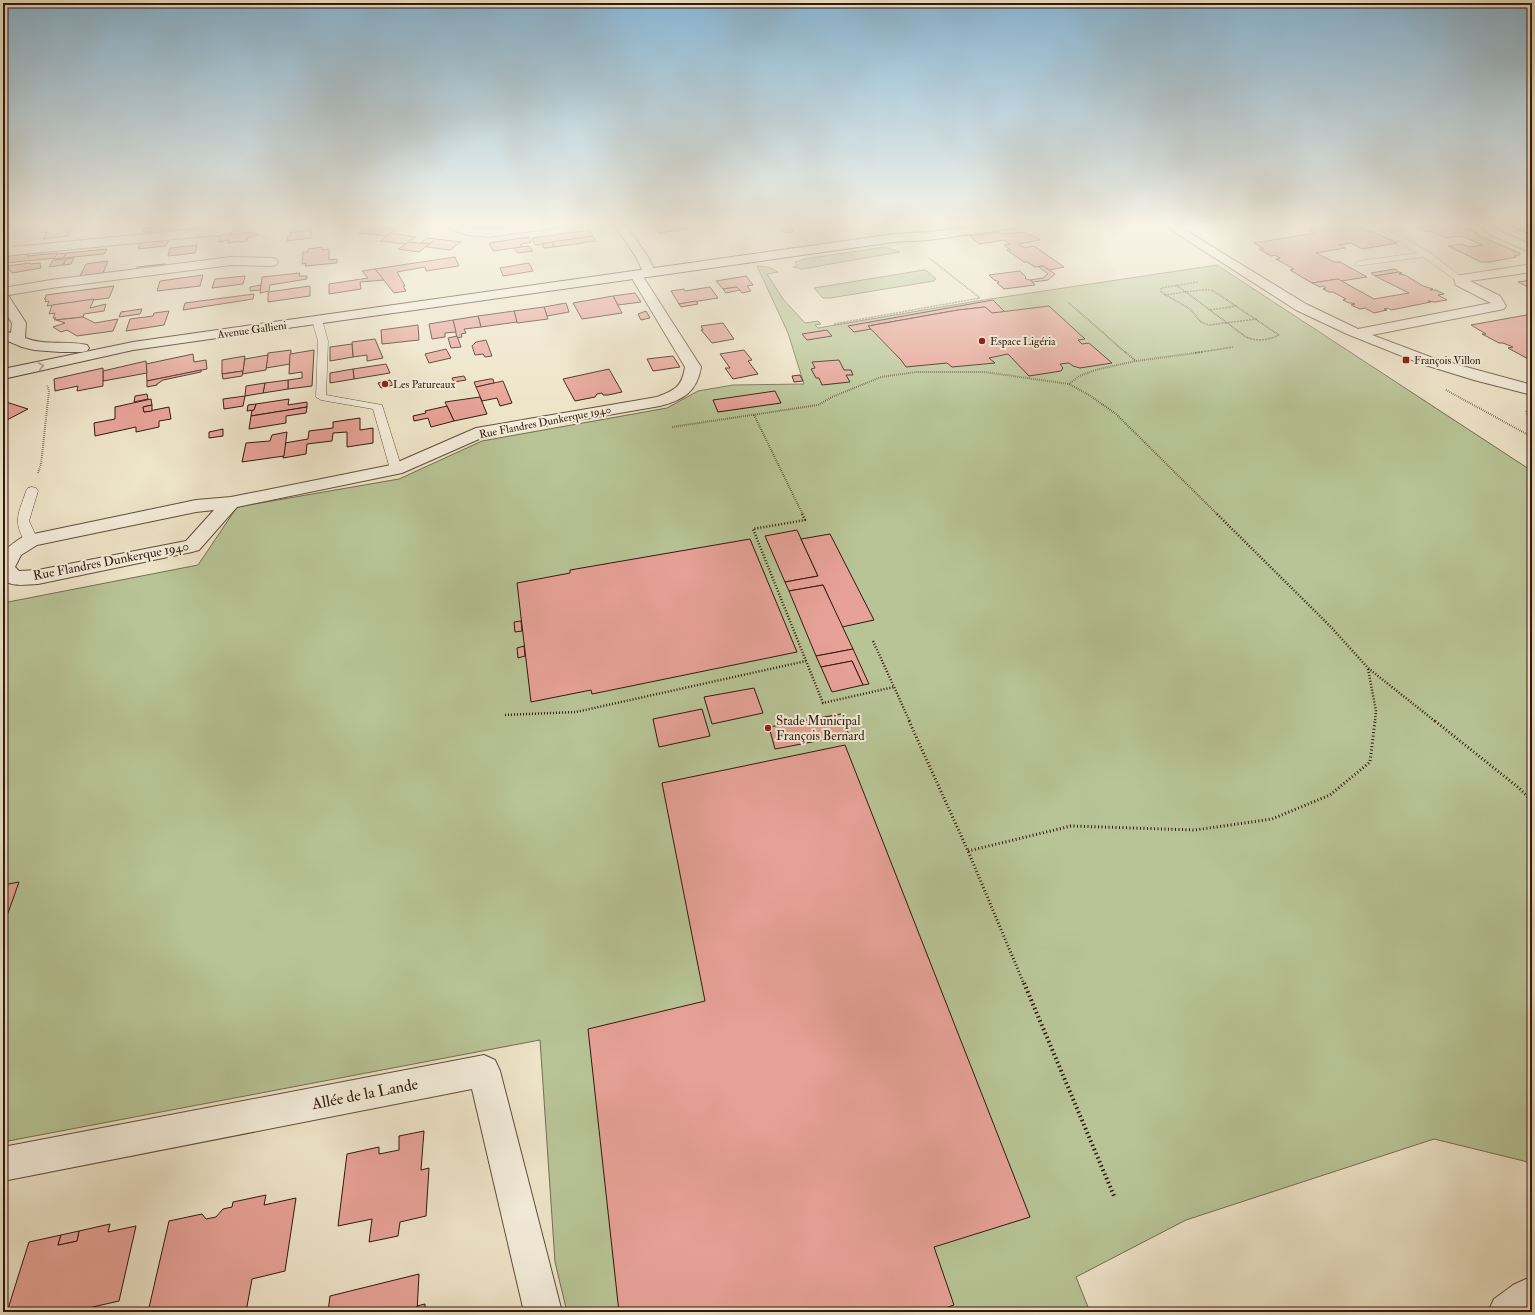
<svg xmlns="http://www.w3.org/2000/svg" width="1535" height="1315" font-family="'IM FELL Double Pica',serif">
<style>
.green{fill:#b8c496;stroke:#756e52}
.building{fill:#e7a297;stroke:#32190e}
.lines{fill:none;stroke-linecap:round;stroke-linejoin:round}
.service-casing{stroke:#614c3c;stroke-width:1}
.minor-casing{stroke:#614c3c;stroke-width:2}
.secondary-casing{stroke:#32190e;stroke-width:2}
.path-far4{stroke:#32190e;stroke-width:1.5;stroke-dasharray:0.5 1;stroke-linecap:butt}
.path-far3{stroke:#32190e;stroke-width:2;stroke-dasharray:0.5 1.5;stroke-linecap:butt}
.path-far2{stroke:#32190e;stroke-width:2.5;stroke-dasharray:1 2;stroke-linecap:butt}
.path-far1{stroke:#32190e;stroke-width:3;stroke-dasharray:1 2.5;stroke-linecap:butt}
.path{stroke:#32190e;stroke-width:4;stroke-dasharray:1.5 3;stroke-linecap:butt}
.service{fill:#f4eddb;fill-rule:evenodd}
.minor{fill:#f4eddb;fill-rule:evenodd}
.secondary{fill:#f4eddb;fill-rule:evenodd}
.oneway{stroke:#9d8e7f}
.poi-dot{fill:#8f2418;stroke:#f4eddb;stroke-width:1.5}
.labels{text-anchor:middle;dominant-baseline:central;stroke-width:4;stroke-linejoin:round;paint-order:stroke}
.far-street-label{font-size:11px;fill:#32190e;stroke:#f4eddb}
.far-poi-label{font-size:11px;fill:#32190e;stroke:#f4eddb;text-anchor:start}
.street-label{font-size:13px;fill:#32190e;stroke:#f4eddb}
.poi-label{font-size:13px;fill:#32190e;stroke:#f4eddb;text-anchor:start}
.near-street-label{font-size:16px;fill:#32190e;stroke:#f4eddb}
</style>
<rect width="100%" height="100%" fill="#eee4c8"/>
<filter id="stains"><feTurbulence type="fractalNoise" baseFrequency=".005" numOctaves="4"/><feColorMatrix values="0 0 0 0 .2 0 0 0 0 .09 0 0 0 0 .02 0 0 0 .5 -.17"/></filter>
<radialGradient id="worn" r=".72"><stop offset=".6" stop-color="#630" stop-opacity="0"/><stop offset="1" stop-color="#630" stop-opacity=".3"/></radialGradient>
<g class="green">
<path d="M885,247L900,252L802,269L793,267H797L795,262L804,259Z"/>
<path d="M1217,265L1532,471V1163L1434,1139L1186,1220L1076,1277L1090,1312H567L555,1262L540,1040L3,1142V603L198,565L237,507L399,479L482,441L667,408L698,391L733,385L804,384L788,333L757,266L768,267L778,272L767,274L783,299L805,323L818,321L821,324L815,325L818,328L977,301Z"/>
<path d="M924,270H926L936,279L934,281L830,298H823L814,288Z"/>
</g>
<g class="building">
<path d="M69,224H78L77,225L72,226L68,236L43,239L47,232L42,233L46,226Z"/>
<path d="M145,224H177V228L145,232H143L144,229L150,228L151,224Z"/>
<path d="M312,224L311,230L290,233L291,230H293L294,225Z"/>
<path d="M653,224H684L688,229L659,233Z"/>
<path d="M1306,224H1354L1370,232H1374L1397,243L1362,249L1351,243L1339,245L1345,248L1316,253L1334,262H1340L1367,277L1341,281L1338,279L1312,283L1290,270L1294,269L1276,259L1280,258L1275,255L1271,256L1259,249H1264L1254,243L1315,233L1309,230L1316,229Z"/>
<path d="M1442,225L1446,227L1458,226L1471,230L1478,233L1475,234L1515,251H1513L1520,253V255H1516L1514,256L1516,257L1490,262H1481L1448,246L1462,244L1469,247L1482,245L1462,236L1446,238L1430,231L1426,232L1417,228Z"/>
<path d="M370,226L397,229L387,236L359,233Z"/>
<path d="M1532,226V235L1517,229Z"/>
<path d="M788,227L793,229L794,231L788,233L779,231L782,228Z"/>
<path d="M311,230V238L287,241V237H290V233Z"/>
<path d="M590,230L593,236L535,245L532,238Z"/>
<path d="M232,232L231,235L251,232L259,235L247,238V241L228,243L229,240L219,242L221,236L215,237V233Z"/>
<path d="M1000,232L1004,234L1023,232L1028,235H1032L1040,240L1019,244L1025,248L1034,246L1064,267L1049,270L1043,266L1035,267L1027,262H1024L1007,250H1011L1004,245L1010,244L1004,240L979,244L970,236Z"/>
<path d="M391,233L416,237L405,244L380,241Z"/>
<path d="M593,236L596,241L554,247L552,242Z"/>
<path d="M529,237L531,242L521,244L522,247L493,251L489,243Z"/>
<path d="M428,238L436,239L429,244L420,243Z"/>
<path d="M169,239L166,246L138,249L141,242Z"/>
<path d="M436,239L461,242L450,250L426,247Z"/>
<path d="M409,242L420,243L429,244L419,252L398,249Z"/>
<path d="M552,242L554,247L544,248L542,244Z"/>
<path d="M197,245L195,253L168,256L170,248Z"/>
<path d="M529,246L533,251L518,253L514,248Z"/>
<path d="M322,247V250L329,249V260L337,259V263L305,266L306,263L302,264L303,252H308V249Z"/>
<path d="M107,249L104,254L63,258L67,253Z"/>
<path d="M29,253L27,256L58,253L55,258L5,263L9,256Z"/>
<path d="M67,253L63,258L54,259L57,254Z"/>
<path d="M455,257L459,266L426,271L425,267L397,272L405,286H403L406,291L394,293L375,269Z"/>
<path d="M74,258L71,264L63,265L66,259Z"/>
<path d="M66,259L63,265L49,267L53,260Z"/>
<path d="M108,261L103,273L80,276L86,264Z"/>
<path d="M30,263L31,264L40,263L41,268L12,273L7,266Z"/>
<path d="M529,263L533,271L503,276L500,268Z"/>
<path d="M165,264L164,266L136,270L137,267Z"/>
<path d="M1043,266L1055,274L1048,280L1033,282L1030,280L1043,278L1048,274L1039,267Z"/>
<path d="M375,269L384,280L360,282L361,289L329,294V284L368,278L362,271Z"/>
<path d="M1395,269L1399,272L1375,276L1371,273Z"/>
<path d="M1020,271L1026,277L1025,278L1026,279L1030,280L1035,285L1004,289L997,283L999,282L998,281L994,280L989,275Z"/>
<path d="M1399,272L1402,273L1399,274L1405,275L1423,286L1433,289L1430,290H1436L1444,294L1438,295L1447,300L1435,302L1428,301L1431,302L1391,310L1388,308L1384,309L1387,310L1374,313L1365,308L1360,309L1351,305L1355,304L1352,303H1349L1343,300L1346,299L1333,292H1329L1323,289L1326,288L1323,286L1320,287L1312,283L1338,279L1374,299L1409,293L1375,276Z"/>
<path d="M300,273L299,276H307V279L270,285L269,291L260,293L262,277Z"/>
<path d="M203,275L200,286L157,291L160,281Z"/>
<path d="M245,276L243,284L212,288L215,279Z"/>
<path d="M746,276L753,285L747,286L751,291L742,293L737,287L723,289L716,281Z"/>
<path d="M1532,280V289L1518,282Z"/>
<path d="M261,285L260,290L250,291V287Z"/>
<path d="M114,286L109,298L47,306L49,301L45,302L46,299H44L46,297V295Z"/>
<path d="M310,286V296L268,302V292Z"/>
<path d="M710,287L718,298L679,304L671,291L684,289L685,291Z"/>
<path d="M737,287L740,290L726,293L723,289Z"/>
<path d="M635,293L641,302L618,305L613,296Z"/>
<path d="M254,294L253,299L183,310L185,303Z"/>
<path d="M613,296L622,313L582,319L573,303Z"/>
<path d="M94,299L90,308L106,304L104,311L84,314L83,317L54,320L56,318H53L55,313L49,314L52,305Z"/>
<path d="M993,300L1005,312L992,313L985,307L958,310L868,326L871,329L854,332L848,326Z"/>
<path d="M696,301L698,304L681,307L679,304Z"/>
<path d="M566,303L569,312L547,316L544,307Z"/>
<path d="M1049,306L1085,339L1078,340L1082,344L1089,343L1112,363L1080,368L1073,366L1069,363L1060,364L1063,368L1061,371L1029,376L1008,354L989,358L995,363L952,367L947,363L906,367L901,360L868,326L958,310L985,307L992,313Z"/>
<path d="M544,307L548,319L517,323L514,311Z"/>
<path d="M142,309L140,314L119,317L121,312Z"/>
<path d="M169,311L164,325L126,331L130,319L153,316L154,313Z"/>
<path d="M514,311L517,322L481,327L478,316Z"/>
<path d="M646,311L650,318L641,320L638,314Z"/>
<path d="M1532,314V361L1508,348L1513,347L1503,343H1499L1482,334H1486L1471,325Z"/>
<path d="M478,316L481,327L464,329L466,333L461,334L462,337L457,338L453,320Z"/>
<path d="M83,317L95,323L118,319L113,331L77,336L67,330L61,332L53,327L65,323L56,320Z"/>
<path d="M453,320L456,332L445,333V337L432,339L429,324Z"/>
<path d="M723,323L734,339L712,343L701,330H703L701,326Z"/>
<path d="M418,325L419,340L382,344L381,330Z"/>
<path d="M827,330L832,336L807,340L802,334Z"/>
<path d="M457,336L461,347L451,348L448,338Z"/>
<path d="M375,339L383,358L367,361V355L353,357L352,342Z"/>
<path d="M486,340L492,356L485,357L483,354L475,355L472,346L476,342Z"/>
<path d="M352,344L353,357L330,361V347Z"/>
<path d="M446,349L451,358L429,363L425,354Z"/>
<path d="M291,350L290,364L266,368L268,353Z"/>
<path d="M314,350L312,386L288,389V380L302,378V372L289,374L290,354Z"/>
<path d="M744,350L752,360L748,361L758,374L733,379L725,368H730L720,354Z"/>
<path d="M193,354L194,362L206,360L207,369L147,381L146,364Z"/>
<path d="M268,355L266,370L242,374L245,359Z"/>
<path d="M245,356L243,371L222,374V360Z"/>
<path d="M673,356L680,367L653,371L647,359Z"/>
<path d="M839,360L844,370H851L853,375H846L850,382L822,385L819,378H816L811,369L815,368L812,362Z"/>
<path d="M146,361L147,373L103,381V371Z"/>
<path d="M386,364L390,373L354,379L353,369Z"/>
<path d="M103,368V386L77,391L78,386L55,391L54,379Z"/>
<path d="M353,369L354,379L330,383V373Z"/>
<path d="M609,369L622,392L608,395H603L602,393L597,394L595,397L575,401L563,379Z"/>
<path d="M201,370V372L163,380L157,384V385L147,387V381Z"/>
<path d="M243,371L242,376L223,379L222,374Z"/>
<path d="M800,375L803,381L794,382L792,376Z"/>
<path d="M464,376L466,380L454,382L452,378Z"/>
<path d="M490,379H493L494,383L476,387L474,382Z"/>
<path d="M288,380V389L263,393L265,383Z"/>
<path d="M390,380L393,385L381,388L378,383Z"/>
<path d="M503,381L512,403L500,406L497,398L482,401L476,387Z"/>
<path d="M265,383L263,393L245,396L246,386Z"/>
<path d="M775,391L781,403L718,412L713,400Z"/>
<path d="M147,394L148,399L134,402L135,396Z"/>
<path d="M245,396L243,406L224,409L223,399Z"/>
<path d="M480,397L487,414L454,421L445,402Z"/>
<path d="M151,399L152,405L143,407L144,412L169,407L171,419L159,421V427L136,432V427L95,436L94,423L115,419V407Z"/>
<path d="M289,399L288,405L307,402V407L251,416L252,410H254L256,404Z"/>
<path d="M3,401L28,409L3,422Z"/>
<path d="M256,404L254,410L247,411L248,405Z"/>
<path d="M152,405V411L144,412L143,407Z"/>
<path d="M447,406L454,421L431,427L428,418L414,421L413,416L426,413L425,411Z"/>
<path d="M307,407L306,413L286,416V423L249,429L251,416Z"/>
<path d="M360,418V430L373,428V443L347,447V432L333,433L332,441L307,444L306,454L283,458L285,443L308,439L309,431L333,428V422Z"/>
<path d="M223,429V436L209,438V432Z"/>
<path d="M287,432L284,456L242,462L246,443L270,441L272,435Z"/>
<path d="M797,530L818,576L785,582L765,536Z"/>
<path d="M830,534L874,620L842,627L823,585L789,591L785,582L818,576L801,539Z"/>
<path d="M750,539L797,652L592,694L591,690L531,702L517,583L570,573V570Z"/>
<path d="M823,585L853,649L816,656L789,591Z"/>
<path d="M521,621L522,631L515,632L514,622Z"/>
<path d="M524,646L525,656L518,658L517,648Z"/>
<path d="M853,649L869,684L863,685L852,661L821,667L816,656Z"/>
<path d="M852,661L863,685L832,692L821,667Z"/>
<path d="M754,688L763,713L712,724L704,697Z"/>
<path d="M702,709L710,736L659,747L653,719Z"/>
<path d="M841,714L849,735L775,749L769,727Z"/>
<path d="M845,745L1030,1217L934,1247L954,1305L934,1312H619L588,1029L705,1001L662,783Z"/>
<path d="M19,882L3,927V885Z"/>
<path d="M424,1131L421,1170L429,1168L426,1216L400,1222L398,1236L369,1242L372,1219L338,1226L347,1154L379,1147V1154L399,1150V1136Z"/>
<path d="M266,1195L264,1205L296,1198L285,1271L252,1279L246,1312H148L169,1221L202,1214L206,1219L216,1217L223,1209L232,1207L233,1202Z"/>
<path d="M110,1224L108,1232L136,1226L119,1301L71,1312H7L29,1242L61,1235L58,1245L77,1241L79,1231Z"/>
<path d="M79,1231L77,1241L58,1245L61,1235Z"/>
<path d="M419,1274L417,1312H328L330,1296Z"/>
<path d="M425,1304V1312H417V1306Z"/>
</g>
<g class="lines">
<defs>
<g id="service">
<path d="M11,224H19L15,230L13,251L9,253L5,251L7,230Z"/>
<path d="M1370,224H1379L1429,252L1464,279L1460,282L1457,281L1423,257L1356,266L1355,264L1359,261L1417,253Z"/>
<path d="M317,317L322,320L328,341L326,395L382,405L402,469L400,472H392L390,469L373,409L321,400L316,397L318,341L312,320Z"/>
<path d="M32,487L36,488L38,491L29,521L38,540L36,543L31,544L26,543C12,521 19,513 26,491L28,488Z"/>
</g>
<g id="minor">
<path d="M233,224H247L236,231L217,235L3,256V248L217,227L229,226Z"/>
<path d="M442,224C458,222 472,230 488,229C515,229 542,220 569,224L567,226L563,227L488,237L467,235L444,226Z"/>
<path d="M614,224H625L648,257L656,273L655,276H645L636,257Z"/>
<path d="M1162,224H1175L1306,304L1358,329L1491,303L1456,285L1454,279L1455,276L1532,264V272L1470,281L1500,296L1506,306L1504,309L1372,335L1433,358L1532,385V395L1474,380L1422,364L1347,334L1296,310Z"/>
<path d="M1477,224H1490L1499,231L1532,245V253L1491,235Z"/>
<path d="M231,257L272,258L276,259L278,262L276,265L272,266L231,265L51,288L3,296V288L51,280Z"/>
<path d="M636,271L641,272L642,275L701,367C697,392 683,400 660,406L486,436L402,473L237,507L199,550L192,552L38,584C26,584 12,588 3,579C3,550 0,552 24,536L196,500L231,497L391,465L476,428L657,397C675,390 682,387 685,367L630,275L631,272ZM214,510L186,541L38,570L19,571L15,567L21,555L37,545L196,512Z"/>
<path d="M484,1055L495,1060L500,1071L562,1312H524L472,1089L3,1181V1147Z"/>
<path d="M1526,1279L1532,1282V1312H1488L1494,1299L1513,1285Z"/>
</g>
<g id="secondary">
<path d="M998,224H1027L1025,226L1021,227L929,240L894,242L133,350L3,379V369L133,342L894,234L929,232Z"/>
<path d="M3,294L8,295L26,323L25,338C45,346 67,340 87,345L89,348L87,351L82,352H60L34,350L22,347L3,339V331L11,333L12,323L3,309Z"/>
</g>
</defs>
<use href="#service" class="service-casing"/>
<use href="#minor" class="minor-casing"/>
<use href="#secondary" class="secondary-casing"/>
<g class="path-far4">
<path d="M813,224L826,226"/>
<path d="M1198,282L1161,288V292L1190,309L1201,322L1209,325L1257,319"/>
<path d="M1176,285L1186,292"/>
<path d="M1202,290H1212L1279,335C1269,340 1257,342 1246,337L1186,292Z"/>
<path d="M1164,295L1186,292"/>
<path d="M1069,303L1126,353"/>
<path d="M1210,310L1237,306"/>
<path d="M834,324L980,298L928,257"/>
<path d="M1195,353L1233,347"/>
</g>
<g class="path-far3">
<path d="M1125,352L1136,361"/>
<path d="M1069,384L1079,376L1099,369L1136,361L1202,352"/>
<path d="M1446,390L1532,437"/>
<path d="M1526,411L1532,425"/>
<path d="M754,415L803,515"/>
<path d="M672,427L818,405L832,397L881,377L916,372H985L1069,384L1089,395L1116,414L1218,515"/>
<path d="M38,473L41,464L49,391L47,385"/>
</g>
<g class="path-far2">
<path d="M802,514L805,520L753,529L806,661"/>
<path d="M1217,514L1331,627L1368,668L1436,722"/>
<path d="M873,641L910,722"/>
<path d="M1368,669L1376,711L1375,722"/>
<path d="M505,715L576,712L806,661L823,703L894,687"/>
</g>
<g class="path-far1">
<path d="M909,721L968,851L1024,984"/>
<path d="M1435,721L1519,788L1532,801"/>
<path d="M968,851L1071,826L1195,830L1272,819L1330,795L1370,762L1375,721"/>
</g>
<path class="path" d="M1024,983L1114,1196"/>
<use href="#service" class="service"/>
<use href="#minor" class="minor"/>
<use href="#secondary" class="secondary"/>
</g>
<defs><path id="oneway-chevron" d="M-2-3.5L2.5 0L-2 3.5" fill="none" stroke-width="1.6" stroke-linecap="round" stroke-linejoin="round"/></defs>
<use class="oneway" href="#oneway-chevron" transform="translate(41 366) rotate(-12)"/>
<linearGradient id="sky" x2="0" y2="1"><stop stop-color="#89b8d7"/><stop offset="0.55" stop-color="#f7f3e6"/><stop offset="1" stop-color="#f7f3e6" stop-opacity="0"/></linearGradient>
<rect width="1535" height="408" fill="url(#sky)"/>
<g class="poi-dot">
<circle cx="982" cy="341" r="4"/>
<rect x="1402" y="356" width="8" height="8" rx="2"/>
<circle cx="385" cy="384" r="4"/>
<circle cx="768" cy="728" r="4"/>
</g>
<g class="labels">
<g class="far-street-label">
<text transform="translate(252 330) rotate(-8)">Avenue Gallieni</text>
<text transform="translate(545 422) rotate(-11)">Rue Flandres Dunkerque 1940</text>
</g>
<g class="far-poi-label">
<text x="990" y="341">Espace Ligéria</text>
<text x="1414" y="360">François Villon</text>
<text x="393" y="384">Les Patureaux</text>
</g>
<g class="street-label">
<text transform="translate(111 561) rotate(-11)">Rue Flandres Dunkerque 1940</text>
</g>
<g class="poi-label">
<text x="776" y="721">Stade Municipal<tspan x="776" dy="15">François Bernard</tspan></text>
</g>
<g class="near-street-label">
<text transform="translate(365 1094) rotate(-11)">Allée de la Lande</text>
</g>
</g>
<rect width="1535" height="1315" fill="none" stroke="#eee4c8" stroke-width="16"/>
<rect x="4" y="4" width="1527" height="1307" fill="none" stroke="#32190e" stroke-width="2"/>
<rect x="8" y="8" width="1519" height="1299" fill="none" stroke="#32190e"/>
<rect width="100%" height="100%" filter="url(#stains)"/>
<rect width="100%" height="100%" fill="url(#worn)"/>
</svg>
